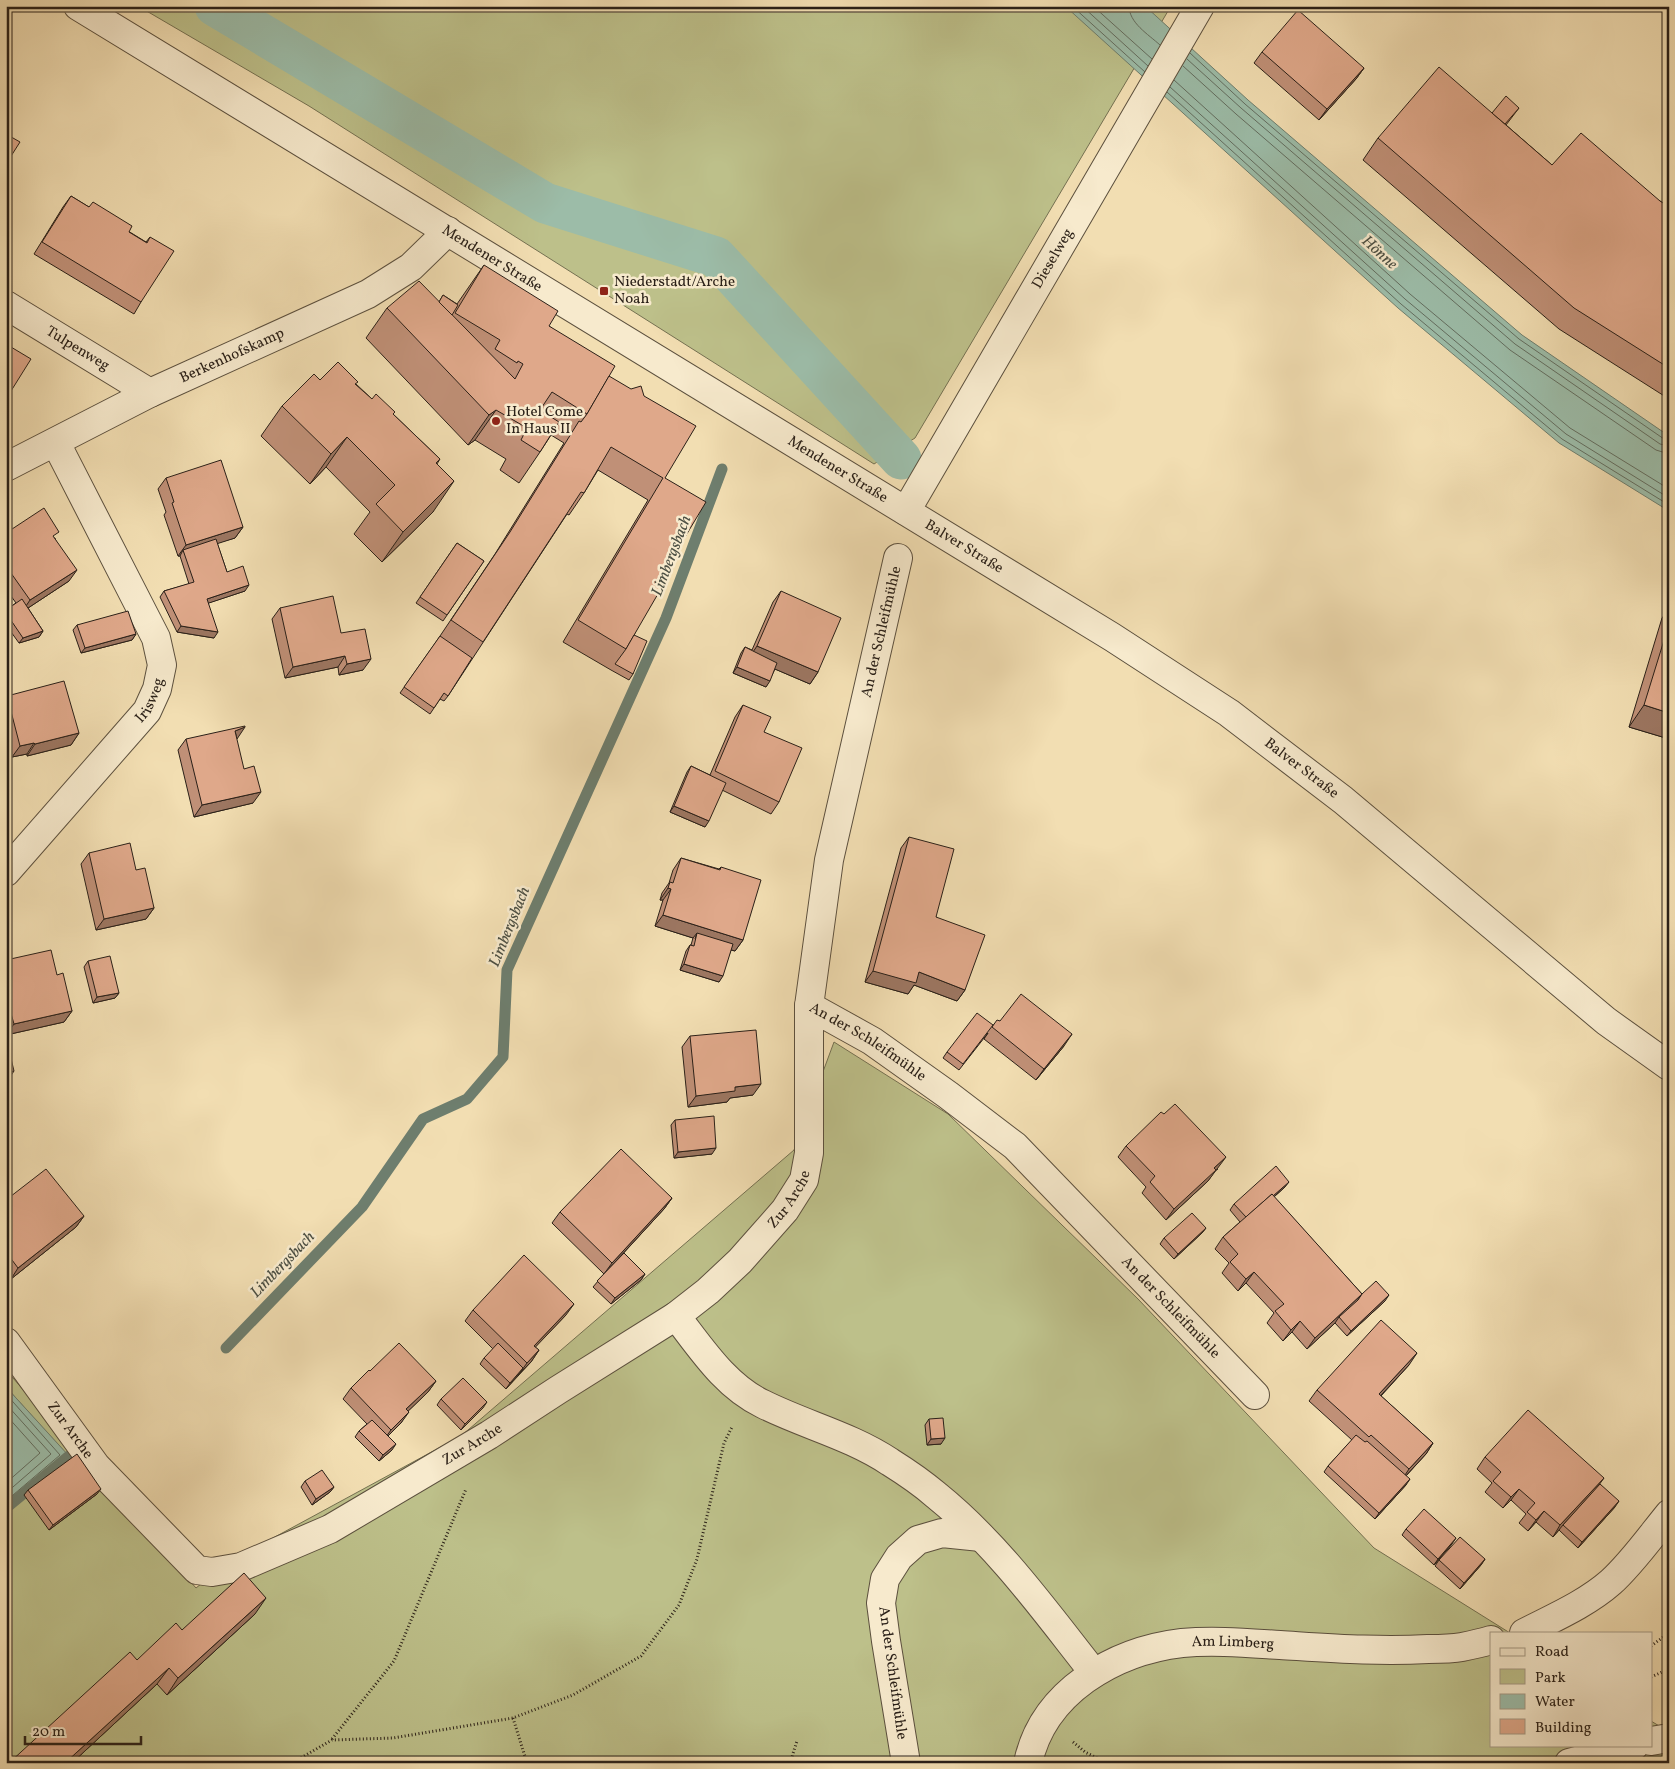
<svg xmlns="http://www.w3.org/2000/svg" width="1675" height="1769" font-family="Vollkorn,serif">
<style>
.green{fill:#bdc08a;stroke:#747051}
.water{fill:#9cbca8;stroke:#6e7e6e}
.lines{fill:none;stroke-linecap:round;stroke-linejoin:round}
.shore{stroke:#636e60;stroke-width:1}
.stream{stroke:#6e7e6e;stroke-width:11}
.canal{stroke:#9cbca8;stroke-width:41}
.street-casing{stroke:#5c503e;stroke-width:30}
.path{stroke:#2a2018;stroke-width:3;stroke-dasharray:1 2.5;stroke-linecap:butt}
.street{stroke:#f7eacd;stroke-width:28}
.wall{fill:#c09077;stroke:#2a2018}
.shaded-wall{fill:#9c7661;stroke:#2a2018}
.building{fill:#dfa88a;stroke:#2a2018}
.poi-dot{fill:#8f2418;stroke:#f7eacd;stroke-width:2}
.labels{text-anchor:middle;dominant-baseline:central;stroke-width:5;stroke-linejoin:round;paint-order:stroke}
.street-label{font-size:15px;fill:#2a2018;stroke:#f7eacd}
.poi-label{font-size:15px;fill:#2a2018;stroke:#f7eacd;text-anchor:start}
.water-label{font-size:16px;font-style:italic;fill:#4c4f43;stroke:#f7eacd}
</style>
<rect width="100%" height="100%" fill="#f2deb2"/>
<filter id="stains"><feTurbulence type="fractalNoise" baseFrequency=".004" numOctaves="4"/><feColorMatrix values="0 0 0 0 .2 0 0 0 0 .09 0 0 0 0 .02 0 0 0 .5 -.17"/></filter>
<radialGradient id="worn" r=".72"><stop offset=".6" stop-color="#630" stop-opacity="0"/><stop offset="1" stop-color="#630" stop-opacity=".3"/></radialGradient>
<g class="green">
<path d="M138,6H1171L915,438L874,464L309,106Z"/>
<path d="M834,1042L948,1114L1138,1299L1374,1548L1510,1633H1491V1745H1651V1721L1669,1732V1763H6V1508L68,1456L6,1387V1370L196,1588L227,1563L461,1436L794,1150Z"/>
</g>
<g class="water">
<path d="M1065,6H1145L1248,100L1522,335L1669,436V511L1559,443L1398,308Z"/>
<path d="M6,1387L69,1456L6,1508Z"/>
</g>
<g class="lines">
<g class="shore">
<path d="M1072,6L1145,72"/>
<path d="M1082,6L1148,66"/>
<path d="M1093,6L1152,59"/>
<path d="M1129,6C1129,23 1148,34 1160,45"/>
<path d="M1190,53L1245,104L1519,339L1664,439L1669,440"/>
<path d="M1187,59L1241,108L1515,344L1660,444L1669,446"/>
<path d="M1183,66L1236,114L1510,350L1656,450L1669,454"/>
<path d="M1174,80L1410,294L1570,428L1669,489"/>
<path d="M1170,87L1405,299L1566,434L1669,498"/>
<path d="M1167,92L1401,304L1562,439L1669,505"/>
<path d="M6,1394L60,1455L6,1501"/>
<path d="M6,1404L51,1454L6,1493"/>
<path d="M6,1415L40,1453L6,1483"/>
</g>
<g class="stream">
<path d="M226,1348L362,1207L423,1119L467,1099L503,1057L507,970L666,618L722,469"/>
<path d="M6,1508L69,1456"/>
</g>
<path class="canal" d="M215,6L545,203L716,257L901,459"/>
<defs>
<g id="street">
<path id="s1" d="M78,6L1112,637L1229,713L1343,800L1606,1021L1669,1066"/>
<path id="s2" d="M6,305L150,393"/>
<path id="s3" d="M6,467L150,393L368,294L411,267L448,231"/>
<path id="s4" d="M906,511L1200,6"/>
<path id="s5" d="M898,558L829,860L809,1006L872,1041L948,1095L1015,1146L1255,1395"/>
<path id="s6" d="M6,872L147,711L157,689L162,665L156,638L56,443"/>
<path d="M676,1316C701,1348 725,1386 763,1404C805,1425 851,1436 890,1462C906,1472 922,1483 936,1495C998,1545 1045,1611 1094,1673"/>
<path id="s7" d="M6,1342L96,1466L197,1570L212,1572L241,1567L330,1529L489,1435L558,1390L676,1316L708,1291L740,1261L785,1210L804,1180L809,1153V1006"/>
<path d="M1524,1633C1553,1618 1586,1604 1611,1582C1632,1563 1651,1536 1669,1514"/>
<path d="M1651,1741L1669,1738"/>
<path d="M906,1763L886,1641L881,1603L885,1579L899,1557L918,1540L942,1533L981,1537"/>
<path id="s8" d="M1028,1763C1043,1692 1114,1651 1182,1643C1214,1640 1248,1643 1280,1645C1329,1648 1379,1652 1428,1649C1439,1649 1451,1649 1462,1647C1472,1645 1481,1643 1491,1640"/>
<path d="M1569,1763L1635,1745"/>
</g>
</defs>
<use href="#street" class="street-casing"/>
<g class="path">
<path d="M1651,1646L1669,1633"/>
<path d="M1651,1677L1669,1669"/>
<path d="M513,1718L527,1763"/>
<path d="M332,1739L394,1661L466,1489"/>
<path d="M1073,1742L1085,1752L1107,1763"/>
<path d="M292,1763L332,1740L393,1738L513,1718L573,1695L641,1656L679,1605L697,1559L724,1443L732,1427"/>
<path d="M790,1763L797,1741"/>
</g>
<use href="#street" class="street"/>
</g>
<g class="wall">
<path d="M1262,52L1364,68L1356,79L1319,120L1254,63Z"/>
<path d="M1519,108L1506,125L1552,165L1660,201L1669,207V399L1559,329L1363,160L1378,138L1492,113Z"/>
<path d="M71,196L146,242L150,237L141,302L134,314L34,254L63,207Z"/>
<path d="M484,265L549,326L609,376L665,478L661,577L634,635L633,674L629,680L611,670L563,642L648,500L598,470L584,493L569,515L567,514L448,696L444,701L440,699L430,714L400,693L436,642L495,554L564,443L551,435L540,452L519,483L500,470L506,459L475,440L468,445L366,338L387,308L439,302L443,295L457,304Z"/>
<path d="M320,380L356,384L372,399L393,414L440,459L437,464L433,512L382,562L354,534L370,512L326,467L310,484L261,436L282,406Z"/>
<path d="M166,478L243,527L235,538L217,543L227,572L245,591L208,603L214,638L177,632L160,597L164,591L189,584L180,556H178L164,515L166,512L158,489Z"/>
<path d="M6,533L55,538L69,581L28,608L43,631L39,637L19,643L6,625V610L16,603L6,589Z"/>
<path d="M457,543L484,561L443,621L416,603Z"/>
<path d="M781,591L818,672L810,684L775,669L766,687L733,673L741,653L745,647L752,650L773,602Z"/>
<path d="M280,608L341,633L363,670L339,675L338,667L285,678L272,619Z"/>
<path d="M1669,609V739L1629,727L1662,618Z"/>
<path d="M77,625L136,634L132,640L81,653L73,630Z"/>
<path d="M6,691L10,696L79,733L71,745L27,756V754L12,757L6,734Z"/>
<path d="M743,705L764,732L779,802L771,814L722,790L705,827L670,812L687,772L691,766L710,775L735,717Z"/>
<path d="M186,739L253,803L194,817L178,750Z"/>
<path d="M909,837L936,917L965,990L957,1001L914,985L908,994L865,982L901,848Z"/>
<path d="M89,853L136,870L154,908L146,919L96,930L81,864Z"/>
<path d="M681,858L719,869L721,867L743,940L735,951L731,950L719,982L680,970L686,951L690,945H691L693,938L655,926L663,900H660L662,893L669,883L673,870Z"/>
<path d="M6,960L57,975L72,1011L64,1022L6,1035Z"/>
<path d="M88,961L119,993L115,998L93,1003L84,967Z"/>
<path d="M1000,1021L1064,1046L1036,1080L984,1039L988,1033L959,1070L943,1058L947,1052Z"/>
<path d="M690,1036L753,1095L730,1098L727,1102L688,1107L682,1047Z"/>
<path d="M675,1120L712,1154L674,1158L671,1125Z"/>
<path d="M1126,1146L1218,1169L1215,1171L1208,1181L1166,1220L1142,1193L1146,1187L1118,1157Z"/>
<path d="M1285,1187L1274,1197L1362,1294L1385,1301L1347,1336L1335,1323L1307,1349L1292,1332L1283,1341L1267,1323L1274,1313L1246,1283L1238,1291L1222,1273L1229,1263L1215,1249L1223,1237L1240,1222L1230,1210L1234,1204Z"/>
<path d="M672,1198L664,1209L609,1269L645,1274L641,1280L611,1304L593,1287L604,1274L552,1223L560,1212Z"/>
<path d="M6,1200L84,1216L76,1227L11,1279L6,1273Z"/>
<path d="M1206,1228L1202,1233L1174,1259L1160,1244L1164,1238Z"/>
<path d="M473,1310L566,1315L535,1347L539,1350L531,1362L506,1389L480,1364L484,1358L493,1349L465,1321Z"/>
<path d="M1409,1365L1381,1396L1433,1443L1426,1454L1406,1476V1485L1375,1519L1324,1472L1328,1466L1352,1440L1309,1401L1317,1390Z"/>
<path d="M370,1371L436,1381L428,1392L408,1411L401,1423L388,1436L392,1450L379,1461L355,1437L359,1431L367,1424L343,1399L351,1388Z"/>
<path d="M441,1399L483,1408L461,1430L437,1405Z"/>
<path d="M929,1419L941,1444L927,1445L925,1425Z"/>
<path d="M1485,1457L1600,1484L1615,1507L1578,1548L1559,1530L1560,1529L1553,1537L1536,1522L1528,1531L1519,1523L1526,1514L1511,1500L1503,1508L1485,1492L1492,1483L1477,1469Z"/>
<path d="M305,1481L334,1487L330,1492L312,1505L301,1487Z"/>
<path d="M28,1490L97,1494L49,1530L24,1495Z"/>
<path d="M1406,1529L1452,1544L1434,1565L1402,1535Z"/>
<path d="M1485,1559L1481,1565L1460,1589L1435,1566L1439,1560Z"/>
<path d="M255,1614L167,1695L157,1684L72,1763H9L137,1660L182,1630Z"/>
</g>
<g class="shaded-wall">
<path d="M1364,68L1356,79L1319,120L1327,109Z"/>
<path d="M496,410L475,440L468,445L489,415Z"/>
<path d="M347,437L326,467L310,484L331,454Z"/>
<path d="M454,481L433,512L382,562L403,532Z"/>
<path d="M243,527L235,538L185,554L183,550L180,556H178L186,545Z"/>
<path d="M77,570L69,581L22,612L30,600Z"/>
<path d="M249,585L245,591L203,605L207,599Z"/>
<path d="M181,626L218,632L214,638L177,632Z"/>
<path d="M43,631L39,637L19,643L23,638Z"/>
<path d="M136,634L132,640L81,653L85,648Z"/>
<path d="M757,646L818,672L810,684L749,658Z"/>
<path d="M345,656L338,667L285,678L293,667Z"/>
<path d="M371,659L363,670L339,675L347,664Z"/>
<path d="M737,667L770,681L766,687L733,673Z"/>
<path d="M1644,705L1669,713V739L1629,727Z"/>
<path d="M245,727L237,739L235,731Z"/>
<path d="M79,733L71,745L27,756L35,744Z"/>
<path d="M34,743L27,754L12,757L20,746Z"/>
<path d="M261,792L253,803L194,817L202,805Z"/>
<path d="M674,806L709,821L705,827L670,812Z"/>
<path d="M668,888L671,889L663,900H660Z"/>
<path d="M154,908L146,919L96,930L104,919Z"/>
<path d="M663,915L743,940L735,951L695,939L697,933L693,938L655,926Z"/>
<path d="M684,964L723,976L719,982L680,970Z"/>
<path d="M873,971L919,972L965,990L957,1001L914,985L908,994L865,982Z"/>
<path d="M119,993L115,998L93,1003L97,997Z"/>
<path d="M72,1011L64,1022L6,1035L14,1024Z"/>
<path d="M1072,1034L1064,1046L1036,1080L1044,1069Z"/>
<path d="M14,1071L10,1077L6,1078V1073Z"/>
<path d="M761,1084L753,1095L730,1098L727,1102L688,1107L696,1096L735,1087Z"/>
<path d="M716,1148L712,1154L674,1158L678,1152Z"/>
<path d="M1226,1157L1208,1181L1166,1220L1174,1209L1214,1168Z"/>
<path d="M1289,1182L1285,1187L1243,1224L1247,1218Z"/>
<path d="M672,1198L664,1209L604,1274L612,1263Z"/>
<path d="M84,1216L76,1227L11,1279L18,1268Z"/>
<path d="M1206,1228L1202,1233L1174,1259L1178,1254Z"/>
<path d="M1254,1272L1246,1283L1238,1291L1246,1279Z"/>
<path d="M645,1274L641,1280L611,1304L615,1298Z"/>
<path d="M1362,1294L1354,1306L1339,1317L1335,1323L1307,1349L1315,1338Z"/>
<path d="M1389,1295L1385,1301L1347,1336L1351,1331Z"/>
<path d="M574,1304L566,1315L526,1357L534,1346Z"/>
<path d="M1300,1321L1292,1332L1283,1341L1291,1330Z"/>
<path d="M539,1350L531,1362L519,1374L527,1363Z"/>
<path d="M1417,1353L1409,1365L1371,1406L1379,1394Z"/>
<path d="M523,1368L519,1374L506,1389L510,1383Z"/>
<path d="M436,1381L428,1392L398,1421L406,1409Z"/>
<path d="M487,1402L483,1408L461,1430L465,1424Z"/>
<path d="M409,1412L401,1423L383,1441L391,1430Z"/>
<path d="M945,1438L941,1444L927,1445L931,1439Z"/>
<path d="M1433,1443L1426,1454L1401,1481L1409,1469Z"/>
<path d="M396,1444L392,1450L379,1461L383,1455Z"/>
<path d="M1604,1478L1596,1489L1563,1525L1553,1537L1560,1525Z"/>
<path d="M1410,1479L1406,1485L1375,1519L1379,1513Z"/>
<path d="M334,1487L330,1492L312,1505L316,1499Z"/>
<path d="M101,1489L97,1494L49,1530L53,1525Z"/>
<path d="M1519,1489L1511,1500L1503,1508L1511,1497Z"/>
<path d="M1619,1501L1615,1507L1578,1548L1582,1542Z"/>
<path d="M1544,1511L1536,1522L1528,1531L1536,1520Z"/>
<path d="M1456,1538L1452,1544L1434,1565L1438,1559Z"/>
<path d="M1485,1559L1481,1565L1460,1589L1464,1583Z"/>
<path d="M266,1598L255,1614L167,1695L178,1678Z"/>
<path d="M169,1668L157,1684L72,1763H65Z"/>
</g>
<g class="building">
<path d="M1298,10L1364,68L1327,109L1262,52Z"/>
<path d="M1439,67L1552,165L1581,133L1660,201L1669,207V368L1574,308L1378,138Z"/>
<path d="M1506,96L1519,108L1505,124L1492,113Z"/>
<path d="M6,134L20,142L6,164Z"/>
<path d="M71,196L89,207L93,202L132,226L129,232L147,243L150,237L174,251L141,302L42,242Z"/>
<path d="M484,265L558,311L549,326L615,366L587,414L552,392L540,410L559,422L540,452L521,440L527,428L496,410L489,415L387,308L419,281L515,379L523,364L518,361L517,363L495,349L500,340L455,313Z"/>
<path d="M443,295L458,305L452,315L439,302Z"/>
<path d="M6,344L31,359L6,399Z"/>
<path d="M338,362L358,382L355,384L372,399L376,394L395,412L393,414L440,459L436,463L454,481L403,532L376,504L395,485L347,437L331,454L282,406L314,374L320,380Z"/>
<path d="M609,376L631,389L641,386L644,396L696,426L665,478L706,502L661,577L666,580L626,649L578,620L663,478L611,447L584,493L581,492L483,642L451,620L510,532L579,421L581,422L587,414Z"/>
<path d="M221,460L243,527L186,545L172,503L174,502L166,478Z"/>
<path d="M44,508L59,532L53,536L77,570L30,600L6,566V533Z"/>
<path d="M216,539L227,572L243,566L249,585L207,599L218,632L181,626L164,591L194,582L183,550Z"/>
<path d="M457,543L484,561L447,615L420,597Z"/>
<path d="M781,591L841,618L818,672L757,646Z"/>
<path d="M333,596L341,633L365,629L371,659L347,664L345,656L293,667L280,608Z"/>
<path d="M22,599L43,631L23,638L6,613V610Z"/>
<path d="M128,611L136,634L85,648L77,625Z"/>
<path d="M1669,624V713L1644,705Z"/>
<path d="M634,635L647,641L633,674L615,664L626,649Z"/>
<path d="M440,636L472,658L448,696L444,693L434,708L404,687Z"/>
<path d="M745,647L777,663L770,681L737,667Z"/>
<path d="M64,681L79,733L35,744L34,743L20,746L7,696Z"/>
<path d="M8,690L10,696L6,697V691Z"/>
<path d="M743,705L771,717L764,732L802,748L779,802L715,771Z"/>
<path d="M6,714L9,726L6,727Z"/>
<path d="M245,726V727L235,731L244,769L254,766L261,792L202,805L186,739Z"/>
<path d="M691,766L726,783L709,821L674,806Z"/>
<path d="M909,837L954,849L936,917L985,935L965,990L919,972L916,983L873,971Z"/>
<path d="M130,843L136,870L145,868L154,908L104,919L89,853Z"/>
<path d="M681,858L720,870L721,867L761,880L743,940L663,915L671,889L668,888L670,882L673,883Z"/>
<path d="M697,933L733,944L723,976L684,964L690,945L694,946Z"/>
<path d="M51,950L57,975L63,973L72,1011L14,1024L10,1010L8,1011L6,1002V960Z"/>
<path d="M110,956L119,993L97,997L88,961Z"/>
<path d="M1021,994L1072,1034L1044,1069L992,1027L997,1020L1000,1021Z"/>
<path d="M977,1013L993,1025L963,1064L947,1052Z"/>
<path d="M756,1030L761,1084L735,1087V1091L696,1096L690,1036Z"/>
<path d="M6,1038L14,1071L6,1073Z"/>
<path d="M1175,1104L1226,1157L1214,1168L1216,1170L1174,1209L1150,1182L1155,1176L1126,1146L1161,1112L1164,1114Z"/>
<path d="M714,1116L716,1148L678,1152L675,1120Z"/>
<path d="M621,1149L672,1198L612,1263L560,1212Z"/>
<path d="M1276,1166L1289,1182L1273,1196L1272,1194L1246,1217L1234,1204Z"/>
<path d="M46,1169L84,1216L18,1268L6,1252V1200Z"/>
<path d="M1272,1194L1362,1294L1315,1338L1300,1321L1291,1330L1275,1311L1284,1304L1254,1272L1246,1279L1230,1262L1238,1254L1223,1237Z"/>
<path d="M1192,1213L1206,1228L1178,1254L1164,1238Z"/>
<path d="M624,1253L645,1274L615,1298L597,1281Z"/>
<path d="M524,1255L574,1304L534,1346L539,1350L527,1363L473,1310Z"/>
<path d="M1376,1281L1389,1295L1351,1331L1339,1317L1358,1300L1362,1294Z"/>
<path d="M1381,1320L1417,1353L1379,1394L1433,1443L1409,1469L1371,1435L1369,1437L1317,1390Z"/>
<path d="M399,1343L436,1381L406,1409L409,1412L391,1430L351,1388L369,1370L370,1371Z"/>
<path d="M498,1343L523,1368L510,1383L484,1358Z"/>
<path d="M463,1378L487,1402L465,1424L441,1399Z"/>
<path d="M1528,1410L1604,1478L1560,1525L1544,1511L1536,1520L1527,1512L1535,1503L1519,1489L1511,1497L1493,1481L1501,1472L1485,1457Z"/>
<path d="M943,1418L945,1438L931,1439L929,1419Z"/>
<path d="M372,1420L396,1444L383,1455L359,1431Z"/>
<path d="M1356,1435L1365,1442L1367,1441L1410,1479L1379,1513L1328,1466Z"/>
<path d="M77,1454L101,1489L53,1525L28,1490Z"/>
<path d="M322,1470L334,1487L316,1499L305,1481Z"/>
<path d="M1600,1484L1619,1501L1582,1542L1563,1525Z"/>
<path d="M1424,1509L1456,1538L1438,1559L1406,1529Z"/>
<path d="M1460,1537L1485,1559L1464,1583L1439,1560Z"/>
<path d="M244,1573L266,1598L178,1678L169,1668L65,1763H9L130,1652L137,1660L176,1623L182,1630Z"/>
</g>
<g class="poi-dot">
<rect x="599" y="286" width="10" height="10" rx="2.5"/>
<circle cx="496" cy="421" r="5"/>
</g>
<g class="labels">
<g class="street-label">
<text stroke="none"><textPath href="#s1" startOffset="485">Mendener Straße</textPath></text>
<text stroke="none"><textPath href="#s4" startOffset="292">Dieselweg</textPath></text>
<text stroke="none"><textPath href="#s2" startOffset="84">Tulpenweg</textPath></text>
<text stroke="none"><textPath href="#s3" startOffset="252">Berkenhofskamp</textPath></text>
<text stroke="none"><textPath href="#s1" startOffset="890">Mendener Straße</textPath></text>
<text stroke="none"><textPath href="#s1" startOffset="1038">Balver Straße</textPath></text>
<text transform="translate(882 632) rotate(-77)">An der Schleifmühle</text>
<text stroke="none"><textPath href="#s6" startOffset="225">Irisweg</textPath></text>
<text stroke="none"><textPath href="#s1" startOffset="1442">Balver Straße</textPath></text>
<text stroke="none"><textPath href="#s5" startOffset="526">An der Schleifmühle</textPath></text>
<text stroke="none"><textPath href="#s7" startOffset="1010">Zur Arche</textPath></text>
<text stroke="none"><textPath href="#s5" startOffset="931">An der Schleifmühle</textPath></text>
<text stroke="none"><textPath href="#s7" startOffset="109">Zur Arche</textPath></text>
<text stroke="none"><textPath href="#s7" startOffset="605">Zur Arche</textPath></text>
<text stroke="none"><textPath href="#s8" startOffset="259">Am Limberg</textPath></text>
<text transform="translate(892 1673) rotate(82)">An der Schleifmühle</text>
</g>
<g class="poi-label">
<text x="614" y="282">Niederstadt/Arche<tspan x="614" dy="17">Noah</tspan></text>
<text x="506" y="412">Hotel Come<tspan x="506" dy="17">In Haus II</tspan></text>
</g>
<g class="water-label">
<text transform="translate(1379 253) rotate(42)">Hönne</text>
<text transform="translate(672 556) rotate(-69)">Limbergsbach</text>
<text transform="translate(510 927) rotate(-68)">Limbergsbach</text>
<text transform="translate(283 1265) rotate(-46)">Limbergsbach</text>
</g>
</g>
<rect width="1675" height="1769" fill="none" stroke="#f2deb2" stroke-width="25"/>
<rect x="8" y="8" width="1660" height="1754" fill="none" stroke="#2a2018" stroke-width="2.5"/>
<rect x="12" y="12" width="1650" height="1744" fill="none" stroke="#2a2018"/>
<rect x="1490" y="1632" width="162" height="115" fill="#f7eacd" stroke="#a59985"/>
<rect x="1500" y="1648" width="25" height="8" fill="#f7eacd" stroke="#a59985"/>
<text x="1535" y="1656" font-size="15" fill="#2a2018">Road</text>
<rect x="1500" y="1669" width="25" height="15" fill="#bdc08a" stroke="#a59985"/>
<text x="1535" y="1682" font-size="15" fill="#2a2018">Park</text>
<rect x="1500" y="1694" width="25" height="15" fill="#9cbca8" stroke="#a59985"/>
<text x="1535" y="1706" font-size="15" fill="#2a2018">Water</text>
<rect x="1500" y="1719" width="25" height="15" fill="#dfa88a" stroke="#a59985"/>
<text x="1535" y="1732" font-size="15" fill="#2a2018">Building</text>
<path d="M25 1736v8h116v-8" fill="none" stroke="#2a2018" stroke-width="2.5"/>
<text x="32" y="1736" font-size="15" fill="#2a2018" stroke="#f7eacd" stroke-width="4" paint-order="stroke">20 m</text>
<rect width="100%" height="100%" filter="url(#stains)"/>
<rect width="100%" height="100%" fill="url(#worn)"/>
</svg>
